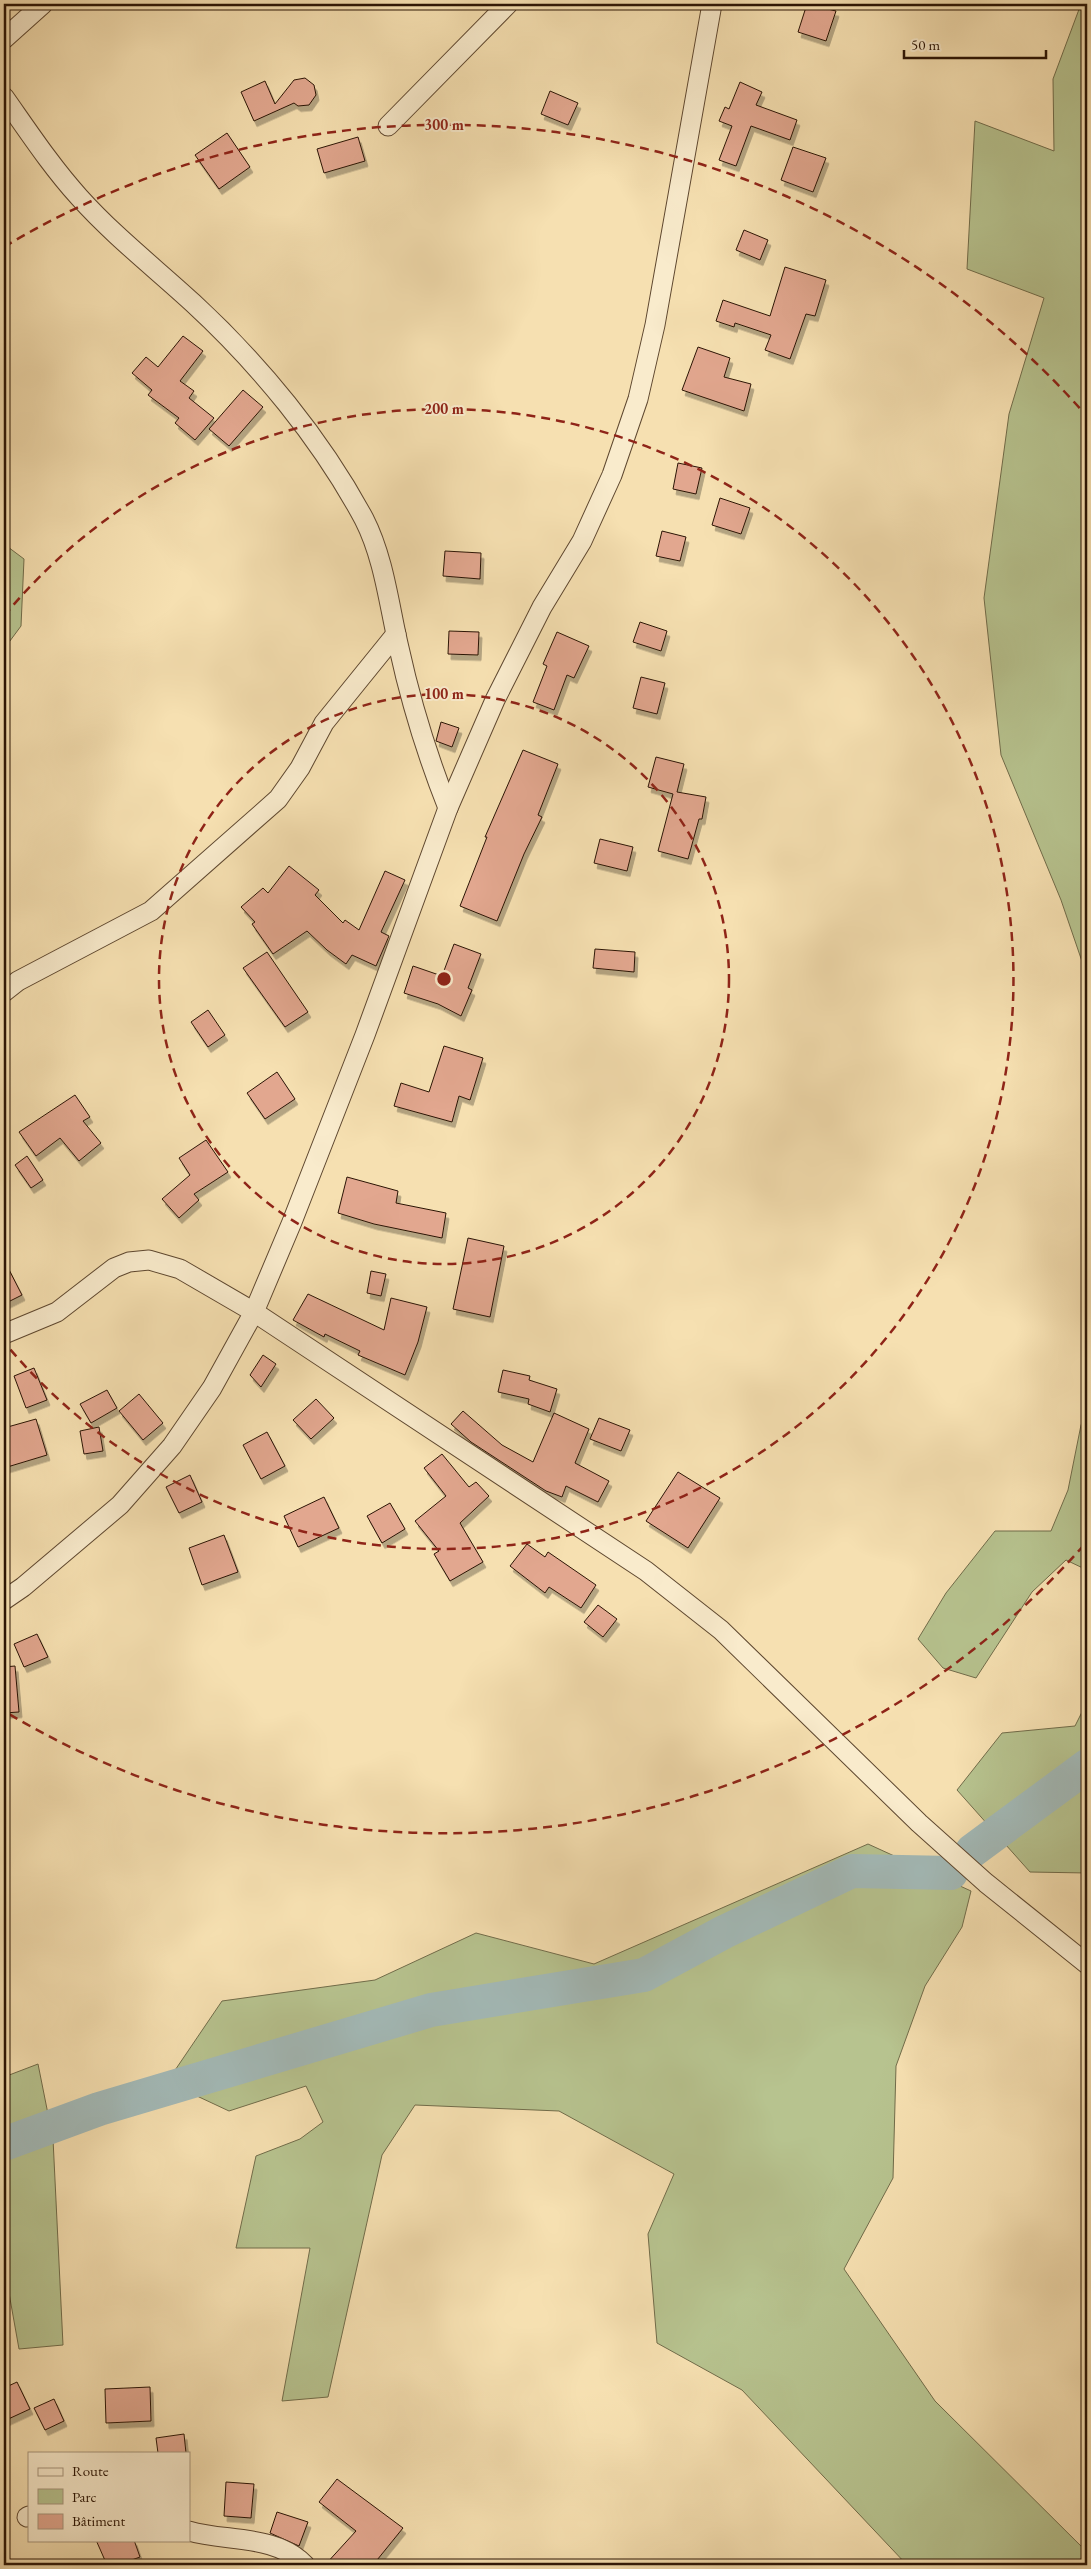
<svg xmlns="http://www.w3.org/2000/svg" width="1091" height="2569" font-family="'EB Garamond',serif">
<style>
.green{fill:#b7c38f;stroke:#716c4a}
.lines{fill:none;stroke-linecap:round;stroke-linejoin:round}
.river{stroke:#a3bab8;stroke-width:34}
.building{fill:#e2a78f;stroke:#2b1404;filter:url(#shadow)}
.minor-casing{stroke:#5e472f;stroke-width:21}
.minor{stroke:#f9ebcc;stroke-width:19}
.ring{fill:none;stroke:#8f2418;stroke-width:2.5;stroke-dasharray:9 6}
.centre{fill:#8f2418;stroke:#f9ebcc;stroke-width:2.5}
.ring-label{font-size:15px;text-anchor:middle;font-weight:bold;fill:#8f2418;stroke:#f9ebcc;stroke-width:4;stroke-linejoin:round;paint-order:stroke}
</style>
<defs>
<filter id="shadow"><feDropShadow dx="3" dy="5.5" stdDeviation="0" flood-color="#0004"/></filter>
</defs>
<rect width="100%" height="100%" fill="#f6e0b1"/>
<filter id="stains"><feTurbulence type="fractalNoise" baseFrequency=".004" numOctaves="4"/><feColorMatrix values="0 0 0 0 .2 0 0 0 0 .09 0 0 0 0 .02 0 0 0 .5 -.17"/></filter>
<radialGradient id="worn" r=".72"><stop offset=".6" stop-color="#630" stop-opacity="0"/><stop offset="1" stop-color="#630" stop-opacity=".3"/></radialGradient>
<g class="green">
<path d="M1081,4H1087V976L1061,900L1001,755L984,598L1009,414L1044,298L967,269L975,121L1054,151L1053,79Z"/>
<path d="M4,544L24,559L21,626L4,649Z"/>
<path d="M1087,1413V1570L1066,1560L1032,1592L976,1678L943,1668L918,1639L946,1593L995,1531H1051L1068,1490L1081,1425Z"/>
<path d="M1087,1702V1873L1030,1872L957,1790L1002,1733L1075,1726Z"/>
<path d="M868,1844L971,1891L962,1927L925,1986L896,2066L893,2178L844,2269L935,2401L1087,2552V2565H907L742,2390L657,2343L648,2234L674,2174L559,2111L415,2105L382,2155L328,2397L282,2401L310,2248H236L256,2156L300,2139L323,2122L306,2086L229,2111L167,2082L222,2001L375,1980L476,1933L594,1964Z"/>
<path d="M38,2064L53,2139L63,2345L19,2349L4,2265V2077Z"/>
</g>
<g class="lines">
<g class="river">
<path d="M972,1851L1087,1766"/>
<path d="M4,2144L99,2109L431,2010L644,1975L724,1932L852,1871L951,1873"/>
</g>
</g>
<g class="building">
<path d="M807,4L836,11L826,41L798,32Z"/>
<path d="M305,78L314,85L316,95L309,105L298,106L294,103L254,121L241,92L265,81L275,104L294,80Z"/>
<path d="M740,82L762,92L756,105L797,120L790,140L751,126L736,166L719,160L732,126L719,121L725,107L729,109Z"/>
<path d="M550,91L578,103L568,125L541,114Z"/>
<path d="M227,133L250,167L219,189L195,155Z"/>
<path d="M358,137L365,161L324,173L317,149Z"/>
<path d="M793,147L826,158L813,192L781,180Z"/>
<path d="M744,230L768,240L760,260L736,250Z"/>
<path d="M785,267L826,280L815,316L806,314L790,359L765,350L771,335L735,323L734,327L716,321L723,300L770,316Z"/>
<path d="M183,336L203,351L180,381L194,391L189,398L214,418L195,440L175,423L179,418L148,395L152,390L132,373L146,357L158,367Z"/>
<path d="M698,347L730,358L724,377L751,384L744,411L682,390Z"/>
<path d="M243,390L263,407L229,446L209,429Z"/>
<path d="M678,463L702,468L696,494L673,489Z"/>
<path d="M720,498L750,508L741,534L712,525Z"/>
<path d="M662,531L686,537L680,561L656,556Z"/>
<path d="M445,551L481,553L480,579L443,576Z"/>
<path d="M640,622L667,631L661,651L633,642Z"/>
<path d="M449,631L479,632L478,655L448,654Z"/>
<path d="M557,632L589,646L574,678L567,675L554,710L533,702L547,666L543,664Z"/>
<path d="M641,677L665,683L657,714L633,708Z"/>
<path d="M441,722L459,728L452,747L436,741Z"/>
<path d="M523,750L558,764L538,815L542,817L524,854L497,921L460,906L487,837H485Z"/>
<path d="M656,757L684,764L677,792L706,797L702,819H699L688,859L658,851L673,794L648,787Z"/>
<path d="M600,839L633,847L627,871L594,863Z"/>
<path d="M289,866L319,890L315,895L343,923L345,920L359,930L385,871L405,880L381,932L389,936L376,966L352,955L346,964L327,950L307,931L273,954L252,924L255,922L241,907L263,888L268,893Z"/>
<path d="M454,944L481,954L468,988L472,990L461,1016L438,1004L404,993L413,966L442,976Z"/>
<path d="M595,949L635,952L634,972L593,968Z"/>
<path d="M267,952L308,1012L285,1027L243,968Z"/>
<path d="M208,1010L225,1035L208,1047L191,1022Z"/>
<path d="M444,1046L483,1058L470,1100L459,1096L452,1122L394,1106L401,1083L429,1092Z"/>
<path d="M277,1072L295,1099L265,1119L247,1093Z"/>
<path d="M75,1095L90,1117L83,1121L101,1143L79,1161L60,1138L36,1156L19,1132Z"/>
<path d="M206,1140L228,1172L194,1194L199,1200L179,1218L162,1199L190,1175L179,1158Z"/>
<path d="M27,1156L43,1180L31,1188L15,1165Z"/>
<path d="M347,1177L398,1191L396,1203L446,1213L442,1238L374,1224L338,1213Z"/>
<path d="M468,1238L504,1246L490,1317L453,1309Z"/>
<path d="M4,1260L22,1295L4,1304Z"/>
<path d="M371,1271L386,1274L381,1296L367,1293Z"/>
<path d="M308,1294L384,1330L391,1298L427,1307L418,1342L405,1375L358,1355L360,1351L325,1334L324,1337L293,1320Z"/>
<path d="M263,1355L276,1364L261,1387L250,1375Z"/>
<path d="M34,1368L47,1400L26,1408L14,1376Z"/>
<path d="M503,1370L530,1376L529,1380L557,1389L550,1412L528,1404L529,1399L498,1392Z"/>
<path d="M107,1390L117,1408L91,1423L80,1404Z"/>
<path d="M139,1394L163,1423L143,1440L119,1411Z"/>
<path d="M316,1399L334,1418L311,1439L293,1420Z"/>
<path d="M463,1411L502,1445L533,1462L554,1413L589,1429L575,1463L609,1481L598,1502L566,1486L562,1497L546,1491L471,1442L451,1424Z"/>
<path d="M599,1418L630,1430L621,1451L590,1439Z"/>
<path d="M36,1419L47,1455L4,1468V1428Z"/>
<path d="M99,1427L103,1451L84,1454L80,1431Z"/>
<path d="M267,1432L285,1466L261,1479L243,1445Z"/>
<path d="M442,1454L469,1487L476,1482L489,1496L460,1523L483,1562L450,1581L434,1554L439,1551L415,1521L446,1496L424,1468Z"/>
<path d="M678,1472L720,1498L688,1548L646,1521Z"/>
<path d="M190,1475L202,1502L179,1513L166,1487Z"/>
<path d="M324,1497L339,1528L298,1547L284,1516Z"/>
<path d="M390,1503L405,1529L382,1543L367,1516Z"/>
<path d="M224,1535L238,1572L202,1585L189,1548Z"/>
<path d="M527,1544L545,1557L548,1552L596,1585L581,1608L549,1587L545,1593L510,1566Z"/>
<path d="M598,1605L617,1619L603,1637L584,1622Z"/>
<path d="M37,1634L48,1657L24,1667L14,1644Z"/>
<path d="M15,1666L19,1712L4,1713V1667Z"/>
<path d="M17,2382L30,2409L4,2421V2388Z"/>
<path d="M150,2387L151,2421L106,2423L105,2389Z"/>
<path d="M54,2399L64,2421L45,2430L34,2408Z"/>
<path d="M184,2434L186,2453H158L156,2438Z"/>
<path d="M337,2479L403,2528L373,2565H325L356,2531L319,2502Z"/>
<path d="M226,2482L254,2484L251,2518L224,2516Z"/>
<path d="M277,2512L308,2522L299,2546L270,2533Z"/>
<path d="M96,2540H134L140,2557L118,2565H107Z"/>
</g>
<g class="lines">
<defs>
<g id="minor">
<path d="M4,39L43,4"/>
<path d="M4,97C28,131 51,166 79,197C114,236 155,268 193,303C259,364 321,439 364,519C384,558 389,605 399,648C411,703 427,755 448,808"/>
<path d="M388,126L508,4"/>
<path d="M4,992L18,981L151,911L278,799L300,768L324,723L396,634"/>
<path d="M4,1334L57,1312L114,1268L129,1262L149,1260L180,1269L254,1312L646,1571L721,1630L919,1823L986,1883L1087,1964"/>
<path d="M4,1600L23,1587L120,1505L172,1446L212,1388L254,1312L292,1222L365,1035L448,808L495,700L542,607L582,541L612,475L638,399L655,325L712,4"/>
<path d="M27,2517L29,2516"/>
<path d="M189,2531C226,2542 275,2534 305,2565"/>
</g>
</defs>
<use href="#minor" class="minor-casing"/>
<use href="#minor" class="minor"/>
</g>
<g class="ring">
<circle cx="444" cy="979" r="285"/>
<path d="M4 616A570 570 0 1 1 4 1342"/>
<path d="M1084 1545A854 854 0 0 1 4 1711M4 247A854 854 0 0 1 1084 413"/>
</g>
<circle cx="444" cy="979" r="8" class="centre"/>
<g class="ring-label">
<text x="444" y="130">300 m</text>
<text x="444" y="414">200 m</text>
<text x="444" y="699">100 m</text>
</g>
<rect width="1091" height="2569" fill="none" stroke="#f6e0b1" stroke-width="20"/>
<rect x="5" y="5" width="1081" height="2559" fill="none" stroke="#2b1404" stroke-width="2.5"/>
<rect x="10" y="10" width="1071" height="2549" fill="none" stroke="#2b1404"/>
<rect x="28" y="2452" width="162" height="90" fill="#f9ebcc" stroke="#a7957c"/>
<rect x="38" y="2468" width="25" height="8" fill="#f9ebcc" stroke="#a7957c"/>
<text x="72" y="2476" font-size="15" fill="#2b1404">Route</text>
<rect x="38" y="2489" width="25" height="15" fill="#b7c38f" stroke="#a7957c"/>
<text x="72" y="2502" font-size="15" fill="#2b1404">Parc</text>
<rect x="38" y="2514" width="25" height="15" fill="#e2a78f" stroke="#a7957c"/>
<text x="72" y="2526" font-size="15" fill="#2b1404">Bâtiment</text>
<path d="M904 50v8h142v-8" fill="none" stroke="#2b1404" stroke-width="2.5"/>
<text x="911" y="50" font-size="15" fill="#2b1404" stroke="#f9ebcc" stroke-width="4" paint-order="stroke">50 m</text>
<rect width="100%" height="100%" filter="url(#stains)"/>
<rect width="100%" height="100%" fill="url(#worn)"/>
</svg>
